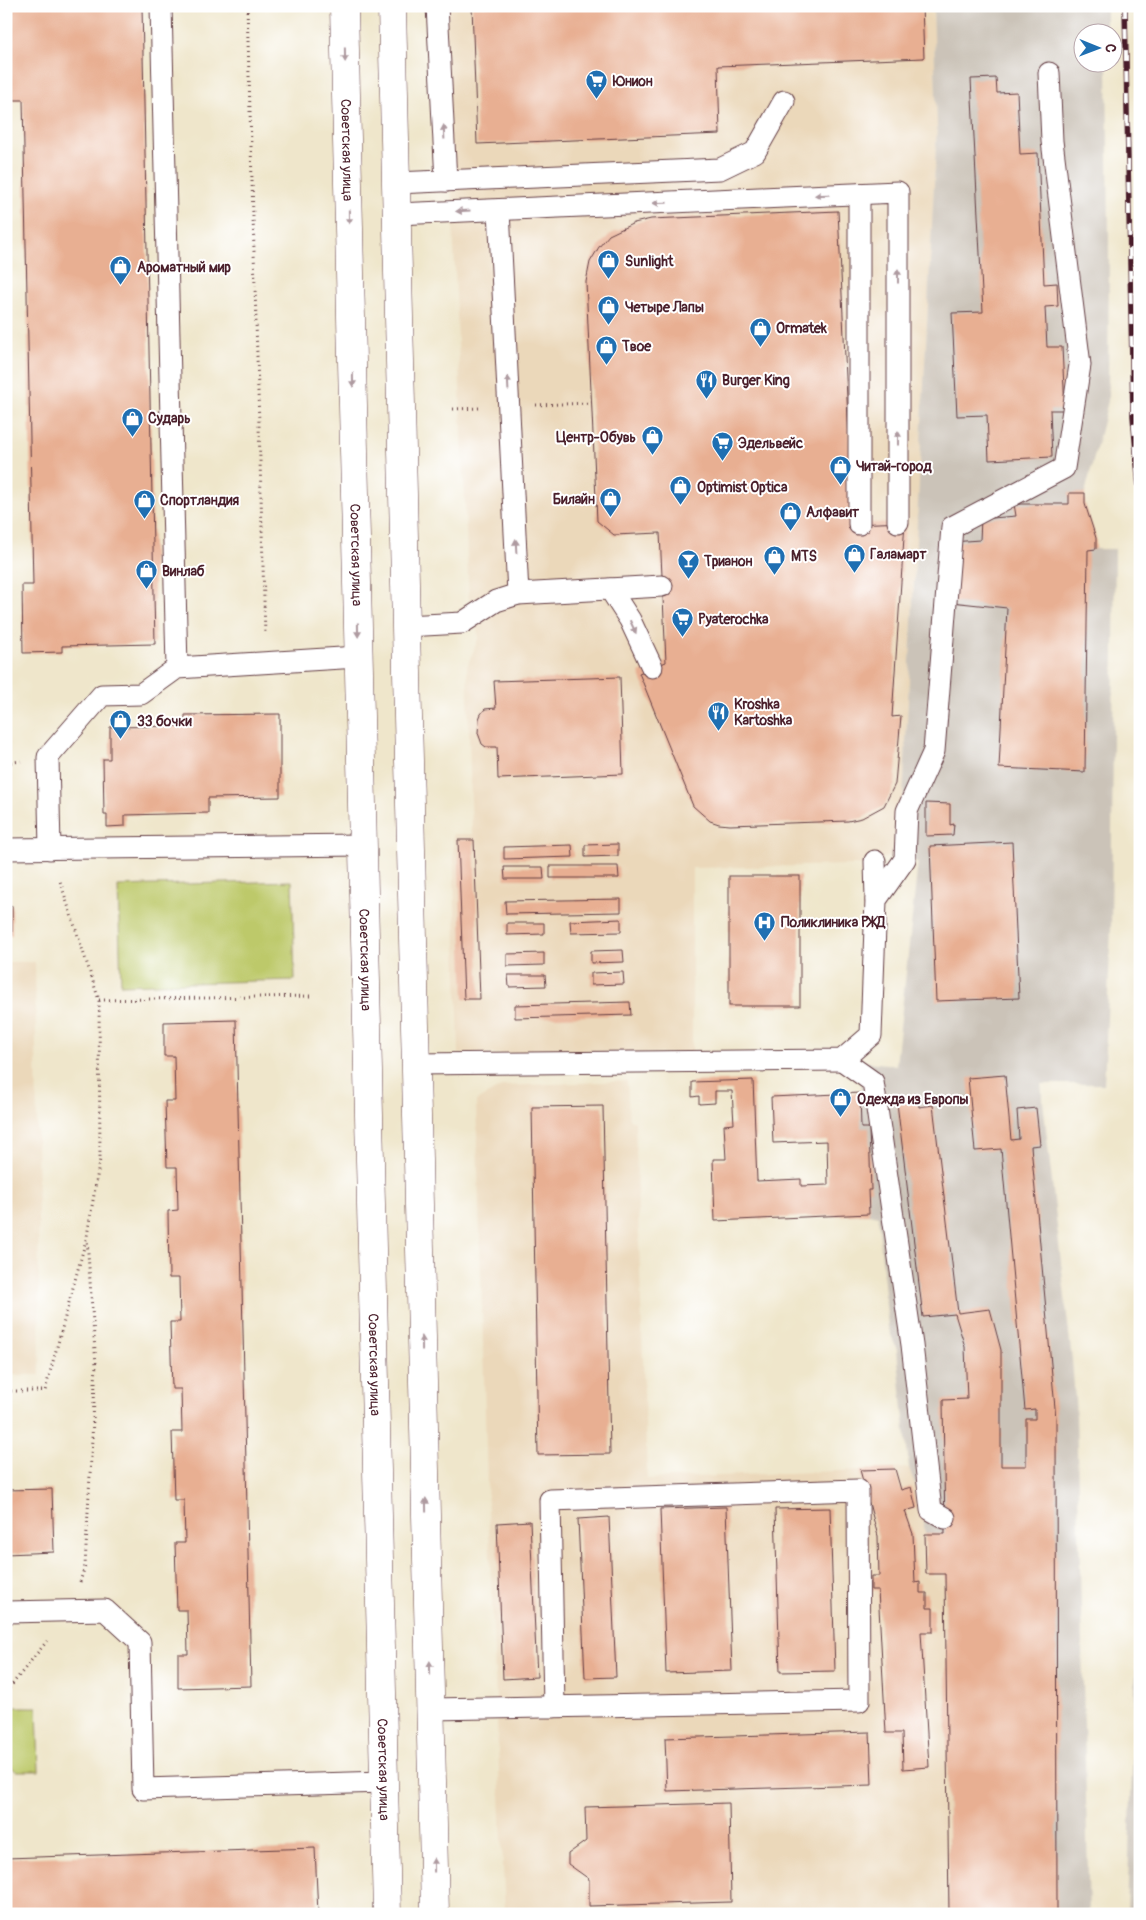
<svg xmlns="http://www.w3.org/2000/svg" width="1146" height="1920" font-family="Pangolin,sans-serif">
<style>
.built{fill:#ebd8ba}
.industrial{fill:#cbc3b8}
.green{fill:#bdc96a;stroke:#84744a}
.building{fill:#e8af92}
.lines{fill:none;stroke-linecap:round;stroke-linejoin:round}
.lane-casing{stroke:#633d43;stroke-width:23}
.secondary-casing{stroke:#633d43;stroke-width:29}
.path{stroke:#633d43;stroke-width:3;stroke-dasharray:1 4;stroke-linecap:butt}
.lane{stroke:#fff;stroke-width:21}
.secondary{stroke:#fff;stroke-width:28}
.rail-casing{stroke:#4a1f2b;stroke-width:5.5}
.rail{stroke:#fff;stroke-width:4;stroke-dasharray:11;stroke-linecap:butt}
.oneway{fill:#ae9aa0}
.labels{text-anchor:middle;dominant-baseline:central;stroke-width:4;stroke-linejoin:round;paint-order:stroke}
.poi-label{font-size:14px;font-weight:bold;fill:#4a1f2b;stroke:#fff;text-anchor:start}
.street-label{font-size:14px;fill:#4a1f2b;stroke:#fff}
</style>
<rect width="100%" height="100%" fill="#fff"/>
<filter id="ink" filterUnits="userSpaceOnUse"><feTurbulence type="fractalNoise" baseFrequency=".02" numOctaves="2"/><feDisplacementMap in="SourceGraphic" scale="10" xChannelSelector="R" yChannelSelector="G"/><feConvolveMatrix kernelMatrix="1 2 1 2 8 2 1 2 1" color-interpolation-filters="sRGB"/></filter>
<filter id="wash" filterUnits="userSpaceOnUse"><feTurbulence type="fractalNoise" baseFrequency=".0096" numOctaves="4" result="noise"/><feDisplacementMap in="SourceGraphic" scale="20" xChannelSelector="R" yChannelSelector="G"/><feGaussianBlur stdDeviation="1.12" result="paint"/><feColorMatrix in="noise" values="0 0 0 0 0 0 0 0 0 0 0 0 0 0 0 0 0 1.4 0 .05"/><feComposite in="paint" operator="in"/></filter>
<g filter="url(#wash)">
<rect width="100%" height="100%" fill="#efe6cb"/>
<g class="built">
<path d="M437,6H933L937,125L903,800L892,856L858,865L692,868V1053L459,1054L453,834H472L467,667L479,637L469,599L452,200Z"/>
<path d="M6,962H35L40,1375H6Z"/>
<path d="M627,1081L629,1119L635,1122L647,1479L909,1468L921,1501L925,1534L926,1574H945L949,1914H505L487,1484L476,1101L503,1086Z"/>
</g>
<g class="industrial">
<path d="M933,6H1106V32H1084V62L1107,63L1109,240L1108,401L1085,493V504L1096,538V549H1115L1111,929L1104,1084H1041L1072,1360L1076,1413L1089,1914H949L945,1574H926L925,1534L921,1501L909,1468L897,1350L888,1327L878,1216L869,1214L868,1190L871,1189L869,1128H861L860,1093L868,1062L896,1065L918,862L892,856L903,800L937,125Z"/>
<path d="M1140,1571V1914H1127L1133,1739Z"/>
</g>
<g class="green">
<path d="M292,881L295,980L121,985L118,886Z"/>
<path d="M6,1707H37L39,1771H16L6,1763Z"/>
</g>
<g id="blocks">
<g class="building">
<path d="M6,6H142L155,644L62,646V652L23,653L22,585H33L23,100H6Z"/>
<path d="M472,6H922L924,58L718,66L720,134L477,144Z"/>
<path d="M996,78L997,93L1017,92L1020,154L1038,153L1044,284L1057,283L1058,306L1045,307L1047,347H1062L1065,410H1050L1052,457L989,460L987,415L957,416L952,313L983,312L971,79Z"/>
<path d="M838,211L853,524L905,522L892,717L901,716L895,784L884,806L862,818L848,821L730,825L719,824L710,821L693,806L639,673L666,662L660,533L614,535L597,521L586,282L590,262L599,247L609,235L634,223L651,219Z"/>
<path d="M1069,493H1085V504L1096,538V549L1088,550L1085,772L999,768L1007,608L951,602V542L980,540L981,519L1016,516L1014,504H1069Z"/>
<path d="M620,677L623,774L498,779L497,747H486L482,744L478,733L479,719L481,714L485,709L496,708L494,681Z"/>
<path d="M280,714V797L208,798V813L125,815V826L107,827V815H104L103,759H110V727L185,726V715Z"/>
<path d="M926,803L950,804V825L954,824L953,835L926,836Z"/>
<path d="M458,840H474L480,999H464Z"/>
<path d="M1012,842L1019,998L936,1001L930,846Z"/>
<path d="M618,844V856L585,857V845Z"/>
<path d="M572,845L573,857L504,859V847Z"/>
<path d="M550,866H618L619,878H550Z"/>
<path d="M504,867H543L544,879H505Z"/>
<rect x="729" y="876" width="71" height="130"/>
<path d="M621,899V912L506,914L505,901Z"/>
<rect x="6" y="906" width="6" height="29"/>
<path d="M621,919V932L571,933L570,921Z"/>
<path d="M507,923H544V934L507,935Z"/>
<path d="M623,950L624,962L591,963V951Z"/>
<path d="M544,953V965L507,966V954Z"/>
<path d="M623,972L624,984L591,985V973Z"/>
<path d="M508,975H545L546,986L509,987Z"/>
<path d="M630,1002L631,1015L515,1018V1005Z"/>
<path d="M236,1020L251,1686L178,1688V1654H188L187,1610H177L175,1543H185L184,1500H174L172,1432H182L181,1389H172L170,1322H180L179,1278H169L168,1211L178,1210L177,1167H167L165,1101H175L174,1056H164V1022Z"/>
<path d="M1005,1075L1011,1140L1019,1139L1017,1110L1036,1108L1040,1145L1031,1146L1056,1419L1057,1914H949L945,1574H926L925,1534H945L943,1400L967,1399L965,1347L955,1314L923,1317L897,1103L918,1101L919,1107L933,1105L958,1313L990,1309L1001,1350V1466H1026V1419H1035V1409L1025,1410L1001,1149L975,1151L968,1078Z"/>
<path d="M753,1080L757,1181L801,1179V1186L828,1185L827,1141L773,1143L771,1097L860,1093L861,1128H869L871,1190H868L869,1214L715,1221L713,1159H726L724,1125L734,1124L732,1091H715V1103L699,1104V1096L692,1097V1082Z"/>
<path d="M603,1106L610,1454L538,1455L532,1107Z"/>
<path d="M895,1469L901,1490L911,1487L916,1508L905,1511L913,1534L915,1583L920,1582V1593H927V1608H933V1632H921L929,1767L903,1769L902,1733H886L878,1590H871V1576H879L878,1536L860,1470Z"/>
<path d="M52,1489L54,1552L6,1554V1490Z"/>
<path d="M726,1507L732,1671L666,1673L660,1509Z"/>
<path d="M830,1508L835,1671L780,1672L775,1509Z"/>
<path d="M609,1517L616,1677L585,1678L578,1519Z"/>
<path d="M530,1521L537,1677L503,1679L497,1523Z"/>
<path d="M870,1732L872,1785L667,1791L665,1738Z"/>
<path d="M729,1803L731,1902L589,1906V1879L568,1864V1854L586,1841L585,1807Z"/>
<path d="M315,1848L318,1914H6V1858Z"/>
</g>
</g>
</g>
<g filter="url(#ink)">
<use href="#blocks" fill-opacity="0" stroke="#633d43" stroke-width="1"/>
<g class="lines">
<defs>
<g id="lane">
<path d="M161,6L177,668"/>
<path d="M437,6L446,181"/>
<path d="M396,183L720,169L755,152L784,101"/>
<path d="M499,210L518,594"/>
<path d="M397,214L898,192V522"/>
<path d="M859,524V194"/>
<path d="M610,589L630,620L652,667"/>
<path d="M406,626L462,623L496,601L518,594L662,586"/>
<path d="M6,849L363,845"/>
<path d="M50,849L48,757L102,695L141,694L177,668L358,657"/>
<path d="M875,861L876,900"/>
<path d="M842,1060L873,1082L912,1345L931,1510L945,1518"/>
<path d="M416,1064L842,1060L871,1035L876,900L905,859L907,811L934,751L952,527L1064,468L1080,365L1052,141L1049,73"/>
<path d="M6,1612L105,1610L140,1642L143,1789L384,1782"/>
<path d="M431,1709L859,1701L858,1490L550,1500L554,1707"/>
</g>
<g id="secondary">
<path id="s1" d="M344,6L387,1914"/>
<path d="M392,6L435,1914"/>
</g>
</defs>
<use href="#lane" class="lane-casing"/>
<use href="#secondary" class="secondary-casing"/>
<g class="path">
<path d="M247,6L265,635"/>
<path d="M536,405L591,403"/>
<path d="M453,409L480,408"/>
<path d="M6,763L21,761"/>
<path d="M99,1000L311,996"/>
<path d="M6,1391H45L87,1236L100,1159L99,1000L59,878"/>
<path d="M80,1582L85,1566L96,1365L87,1239"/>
<path d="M6,1692L47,1641"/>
</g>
<use href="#lane" class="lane"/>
<use href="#secondary" class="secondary"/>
<defs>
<path id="rail" d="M1125,6L1133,416L1140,500"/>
</defs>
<use href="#rail" class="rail-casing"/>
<use href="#rail" class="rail"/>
</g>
<defs><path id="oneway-solid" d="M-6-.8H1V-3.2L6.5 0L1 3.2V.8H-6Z" transform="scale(1.25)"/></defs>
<g class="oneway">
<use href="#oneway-solid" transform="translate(345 55) rotate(89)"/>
<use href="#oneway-solid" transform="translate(444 132) rotate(-93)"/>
<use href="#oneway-solid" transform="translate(822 195) rotate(178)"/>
<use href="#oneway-solid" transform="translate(660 203) rotate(178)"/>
<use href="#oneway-solid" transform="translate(463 211) rotate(177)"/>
<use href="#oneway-solid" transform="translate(349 217) rotate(89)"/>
<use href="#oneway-solid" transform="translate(898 276) rotate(-90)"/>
<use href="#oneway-solid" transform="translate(353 380) rotate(89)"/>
<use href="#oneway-solid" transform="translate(508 383) rotate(-93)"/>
<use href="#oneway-solid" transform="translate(898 438) rotate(-90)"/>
<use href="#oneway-solid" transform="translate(516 546) rotate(-93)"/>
<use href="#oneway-solid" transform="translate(633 627) rotate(65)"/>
<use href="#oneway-solid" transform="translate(358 630) rotate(89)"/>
<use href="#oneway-solid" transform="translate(422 1343) rotate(-91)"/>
<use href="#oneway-solid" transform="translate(426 1505) rotate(-91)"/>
<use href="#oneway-solid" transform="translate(430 1668) rotate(-91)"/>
<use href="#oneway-solid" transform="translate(434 1865) rotate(-91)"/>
</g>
</g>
<defs>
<symbol id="supermarket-pin" viewBox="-11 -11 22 30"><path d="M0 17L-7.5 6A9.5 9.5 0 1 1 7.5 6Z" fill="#1f6fb2" stroke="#fff"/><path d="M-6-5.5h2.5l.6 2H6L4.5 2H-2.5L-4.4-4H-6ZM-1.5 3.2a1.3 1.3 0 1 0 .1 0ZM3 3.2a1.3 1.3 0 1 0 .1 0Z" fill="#fff"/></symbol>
<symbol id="shop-pin" viewBox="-11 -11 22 30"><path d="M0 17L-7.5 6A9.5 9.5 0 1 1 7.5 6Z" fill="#1f6fb2" stroke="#fff"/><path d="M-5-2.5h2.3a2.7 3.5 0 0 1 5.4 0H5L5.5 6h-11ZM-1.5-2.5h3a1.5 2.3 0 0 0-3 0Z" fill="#fff"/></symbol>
<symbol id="restaurant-pin" viewBox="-11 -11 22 30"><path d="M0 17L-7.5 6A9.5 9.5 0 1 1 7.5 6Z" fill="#1f6fb2" stroke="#fff"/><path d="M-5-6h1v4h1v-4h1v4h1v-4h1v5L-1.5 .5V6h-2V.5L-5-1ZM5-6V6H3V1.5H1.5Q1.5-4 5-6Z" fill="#fff"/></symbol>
<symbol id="bar-pin" viewBox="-11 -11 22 30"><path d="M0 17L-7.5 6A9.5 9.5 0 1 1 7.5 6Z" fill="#1f6fb2" stroke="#fff"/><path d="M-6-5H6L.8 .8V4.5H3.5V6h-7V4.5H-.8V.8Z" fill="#fff"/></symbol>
<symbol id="hospital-pin" viewBox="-11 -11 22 30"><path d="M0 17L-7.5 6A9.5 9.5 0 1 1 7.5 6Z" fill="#1f6fb2" stroke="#fff"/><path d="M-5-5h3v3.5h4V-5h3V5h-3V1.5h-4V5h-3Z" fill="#fff"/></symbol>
</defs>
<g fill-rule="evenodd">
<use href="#supermarket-pin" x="584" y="68" width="25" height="34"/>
<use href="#shop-pin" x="596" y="248" width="25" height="34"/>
<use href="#shop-pin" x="108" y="254" width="25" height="34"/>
<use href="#shop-pin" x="596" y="294" width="25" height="34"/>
<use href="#shop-pin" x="748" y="316" width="25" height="34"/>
<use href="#shop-pin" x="594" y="334" width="25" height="34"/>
<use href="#restaurant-pin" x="694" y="368" width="25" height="34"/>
<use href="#shop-pin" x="120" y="406" width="25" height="34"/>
<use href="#shop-pin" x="640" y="424" width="25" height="34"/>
<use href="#supermarket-pin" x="710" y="430" width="25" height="34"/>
<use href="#shop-pin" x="828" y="454" width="25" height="34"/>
<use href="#shop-pin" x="668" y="474" width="25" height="34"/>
<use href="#shop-pin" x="598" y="486" width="25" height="34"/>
<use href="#shop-pin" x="132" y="488" width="25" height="34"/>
<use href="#shop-pin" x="778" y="500" width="25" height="34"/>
<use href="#shop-pin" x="842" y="542" width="25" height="34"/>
<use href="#shop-pin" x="762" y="544" width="25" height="34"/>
<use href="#bar-pin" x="676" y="548" width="25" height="34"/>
<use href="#shop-pin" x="134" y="558" width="25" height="34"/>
<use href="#supermarket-pin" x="670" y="606" width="25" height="34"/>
<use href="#restaurant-pin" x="706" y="700" width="25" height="34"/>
<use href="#shop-pin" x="108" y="708" width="25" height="34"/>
<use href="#hospital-pin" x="752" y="910" width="25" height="34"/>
<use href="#shop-pin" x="828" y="1086" width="25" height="34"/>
</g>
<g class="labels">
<g class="poi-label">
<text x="613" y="81">Юнион</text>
<text x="625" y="261">Sunlight</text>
<text x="137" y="267">Ароматный мир</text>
<text x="625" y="307">Четыре Лапы</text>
<text x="776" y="328">Ormatek</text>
<text x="622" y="346">Твое</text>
<text x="722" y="380">Burger King</text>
<text x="148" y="418">Сударь</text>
<text x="636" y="437" text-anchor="end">Центр-Обувь</text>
<text x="738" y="443">Эдельвейс</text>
<text x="856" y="466">Читай-город</text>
<text x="697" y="487">Optimist Optica</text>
<text x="595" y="499" text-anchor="end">Билайн</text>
<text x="160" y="500">Спортландия</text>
<text x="806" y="512">Алфавит</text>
<text x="870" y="554">Галамарт</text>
<text x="791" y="556">MTS</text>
<text x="704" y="561">Трианон</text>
<text x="162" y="571">Винлаб</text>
<text x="698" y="619">Pyaterochka</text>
<text x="734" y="704">Kroshka<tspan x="734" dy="16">Kartoshka</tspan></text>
<text x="137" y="721">33 бочки</text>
<text x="781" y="922">Поликлиника РЖД</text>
<text x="857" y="1099">Одежда из Европы</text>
</g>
<g class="street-label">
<text stroke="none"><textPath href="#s1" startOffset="144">Советская улица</textPath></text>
<text stroke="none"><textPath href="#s1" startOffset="549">Советская улица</textPath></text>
<text stroke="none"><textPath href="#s1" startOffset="954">Советская улица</textPath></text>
<text stroke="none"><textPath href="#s1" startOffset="1359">Советская улица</textPath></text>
<text stroke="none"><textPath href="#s1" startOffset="1764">Советская улица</textPath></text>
</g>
</g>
<rect width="1146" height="1920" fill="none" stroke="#fff" stroke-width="25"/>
<g transform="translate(1098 48) rotate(91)"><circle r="24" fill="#ffffff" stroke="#b7a5aa"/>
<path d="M0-4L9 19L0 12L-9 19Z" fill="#1f6fb2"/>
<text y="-8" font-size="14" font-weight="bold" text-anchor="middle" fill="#4a1f2b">С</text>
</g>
</svg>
